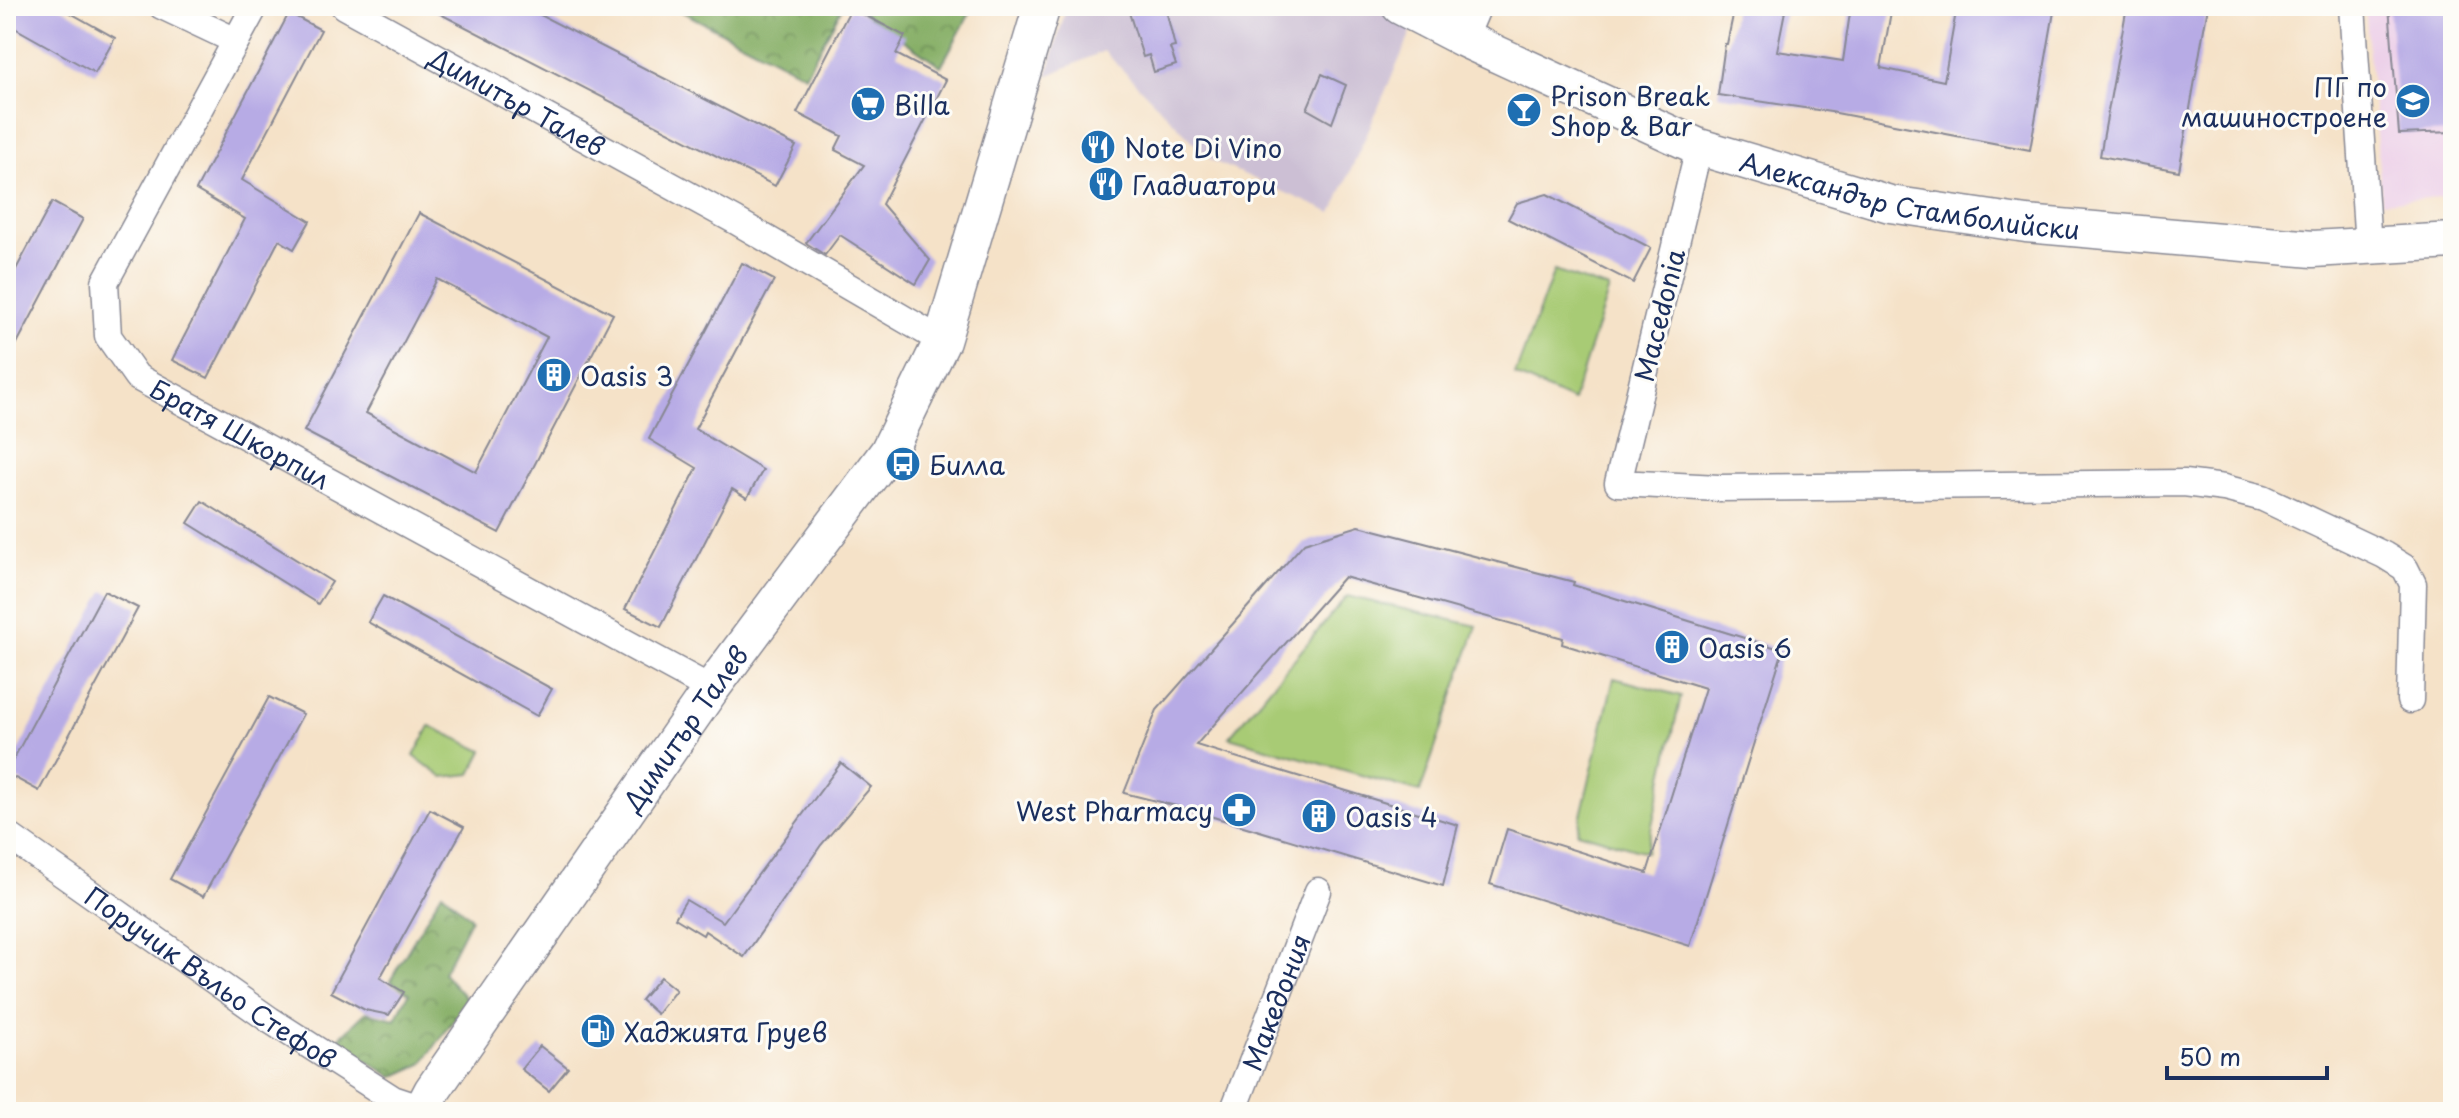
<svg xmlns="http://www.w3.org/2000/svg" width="2459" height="1118" font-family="'Playpen Sans',sans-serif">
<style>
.built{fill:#edd1e9}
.industrial{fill:#ccbfd4}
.forest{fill:url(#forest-crowns);stroke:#506f62;stroke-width:2}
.park{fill:#a8cb74;stroke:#627d69;stroke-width:2}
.building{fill:#b7abe5;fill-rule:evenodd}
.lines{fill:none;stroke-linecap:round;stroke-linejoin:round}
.street-casing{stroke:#888893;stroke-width:29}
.secondary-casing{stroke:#888893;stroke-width:39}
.street{stroke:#fff;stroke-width:26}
.secondary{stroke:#fff;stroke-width:36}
.labels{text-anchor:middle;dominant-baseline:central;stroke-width:6;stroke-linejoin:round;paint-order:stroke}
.poi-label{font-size:26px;fill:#1b2f5e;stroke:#fdfcf7;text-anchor:start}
.street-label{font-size:26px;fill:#1b2f5e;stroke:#fdfcf7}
</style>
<defs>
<pattern id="forest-crowns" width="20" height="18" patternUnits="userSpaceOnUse" patternTransform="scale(2)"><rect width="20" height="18" fill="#86af66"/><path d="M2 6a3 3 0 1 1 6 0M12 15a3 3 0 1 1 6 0" fill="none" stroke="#6d8f57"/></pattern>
</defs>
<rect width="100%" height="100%" fill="#fdfcf7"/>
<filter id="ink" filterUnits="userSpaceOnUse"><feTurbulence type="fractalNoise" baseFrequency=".0125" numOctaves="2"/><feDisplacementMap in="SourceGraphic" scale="16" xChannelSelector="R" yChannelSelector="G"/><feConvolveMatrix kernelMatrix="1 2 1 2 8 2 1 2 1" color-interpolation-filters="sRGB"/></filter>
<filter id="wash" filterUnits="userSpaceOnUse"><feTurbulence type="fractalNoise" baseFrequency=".006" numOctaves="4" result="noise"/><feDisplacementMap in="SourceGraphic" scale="32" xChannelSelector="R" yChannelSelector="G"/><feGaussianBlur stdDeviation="1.8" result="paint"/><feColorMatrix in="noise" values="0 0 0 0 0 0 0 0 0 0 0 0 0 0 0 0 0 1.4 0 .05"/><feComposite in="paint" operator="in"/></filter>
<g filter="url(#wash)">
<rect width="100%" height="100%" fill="#f5e2c8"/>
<path class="built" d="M2365,6H2453V196L2382,202Z"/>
<path class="industrial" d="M1067,6H1370L1414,26L1332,213L1211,160L1104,51L1047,76Z"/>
<g class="forest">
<path d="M671,6H843L805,75Z"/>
<path d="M854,6H974L941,66Z"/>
<path d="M442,892L471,918L443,973L468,1000L422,1064L393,1077L336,1041L366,1012L395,1019L409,993L390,981Z"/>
</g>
<g class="park">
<path d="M1554,271L1609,289L1573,401L1515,375Z"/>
<path d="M1347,596L1477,626L1420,792L1229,737Z"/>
<path d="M1614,678L1681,696L1646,852L1577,832Z"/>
<path d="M430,726L483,751L471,774L442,777L414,756Z"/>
</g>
<g id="blocks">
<g class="building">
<path d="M6,6H58L115,38L95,73L6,23Z"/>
<path d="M425,6H523L796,146L775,186Z"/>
<path d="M1127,6H1165L1175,47L1170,48L1176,65L1154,72L1149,55L1143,57Z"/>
<path d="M1735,6H1786L1777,51L1843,61L1851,6H1892L1881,68L1944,81L1957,6H2055L2030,150L1831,112L1718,95L1725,44H1727Z"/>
<path d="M2127,6H2208L2179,171L2100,156Z"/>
<path d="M2389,6H2453V132L2399,134Z"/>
<path d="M851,8L905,36L896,54L946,80L882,204L930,260L916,284L840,235L825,255L806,243L864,165L835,150L842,136L797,113Z"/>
<path d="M289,13L321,30L242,180L310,221L294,249L279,240L208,378L172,360L245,219L196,190Z"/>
<path d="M1322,74L1346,85L1332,123L1307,109Z"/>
<path d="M1547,194L1651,248L1633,283L1508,219L1517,203Z"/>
<path d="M52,202L83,219L6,364V288Z"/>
<path d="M419,213L613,314L499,533L304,431ZM437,279L547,337L476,472L366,413Z"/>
<path d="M742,263L774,280L695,429L763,470L747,498L732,489L661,627L625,609L697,468L649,439Z"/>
<path d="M202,501L332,582L318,604L188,523Z"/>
<path d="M1359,526L1574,582L1573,585L1783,650L1690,946L1490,884L1507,829L1647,873L1705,688L1562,644L1563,638L1344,577L1196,745L1458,825L1443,886L1180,807L1124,793L1157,710L1304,543Z"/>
<path d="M104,591L138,608L39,791L6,773Z"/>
<path d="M383,596L552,689L537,716L368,622Z"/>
<path d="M269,697L303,714L203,897L170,879Z"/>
<path d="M841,763L871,787L821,845L744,957L705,931L703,935L675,918L686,900L723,922Z"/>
<path d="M430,809L464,827L380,978L404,992L389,1015L365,1010L331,992Z"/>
<path d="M660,977L676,990L657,1014L641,1000Z"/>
<path d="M540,1046L568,1068L549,1091L521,1069Z"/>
</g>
</g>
</g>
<g filter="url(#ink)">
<use href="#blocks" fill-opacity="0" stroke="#888893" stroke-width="2"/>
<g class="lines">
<defs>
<g id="street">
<path d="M162,6L236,41"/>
<path id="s1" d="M255,6L105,282L108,336L137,377L711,689"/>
<path id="s2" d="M344,6L736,221L942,341"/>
<path d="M2352,6L2368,246"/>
<path d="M1464,39L1478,6"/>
<path d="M1699,147L1618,483L1719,488L2184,483L2224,488L2263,498L2384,555L2405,568L2413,584L2410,700"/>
<path id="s3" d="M6,834L270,1020L393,1099L423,1109"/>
<path id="s4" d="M1233,1112L1318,891"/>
</g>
<g id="secondary">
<path id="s5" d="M1400,6L1464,39L1699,147L1890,204L2026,224L2313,249L2453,241"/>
<path id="s6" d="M421,1112L432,1091L711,689L888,452L942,341L1042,6"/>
</g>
</defs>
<use href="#street" class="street-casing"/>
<use href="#secondary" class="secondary-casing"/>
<use href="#street" class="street"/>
<use href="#secondary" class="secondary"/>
</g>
</g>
<defs>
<symbol id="school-disc" viewBox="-11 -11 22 22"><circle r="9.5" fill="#1f6fb2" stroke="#fdfcf7"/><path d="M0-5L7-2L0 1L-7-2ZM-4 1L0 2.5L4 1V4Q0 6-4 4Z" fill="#fff"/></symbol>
<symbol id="supermarket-disc" viewBox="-11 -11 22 22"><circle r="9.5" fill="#1f6fb2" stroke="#fdfcf7"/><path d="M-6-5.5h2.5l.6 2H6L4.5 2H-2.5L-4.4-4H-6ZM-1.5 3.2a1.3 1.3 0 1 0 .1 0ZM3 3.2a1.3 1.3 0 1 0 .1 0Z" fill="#fff"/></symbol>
<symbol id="bar-disc" viewBox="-11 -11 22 22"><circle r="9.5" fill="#1f6fb2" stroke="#fdfcf7"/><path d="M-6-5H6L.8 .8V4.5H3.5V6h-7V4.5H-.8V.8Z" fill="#fff"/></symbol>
<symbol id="restaurant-disc" viewBox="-11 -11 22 22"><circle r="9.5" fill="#1f6fb2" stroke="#fdfcf7"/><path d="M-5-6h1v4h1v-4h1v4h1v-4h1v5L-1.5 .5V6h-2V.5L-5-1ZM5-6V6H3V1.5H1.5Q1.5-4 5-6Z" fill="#fff"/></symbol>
<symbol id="building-disc" viewBox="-11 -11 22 22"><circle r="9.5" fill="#1f6fb2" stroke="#fdfcf7"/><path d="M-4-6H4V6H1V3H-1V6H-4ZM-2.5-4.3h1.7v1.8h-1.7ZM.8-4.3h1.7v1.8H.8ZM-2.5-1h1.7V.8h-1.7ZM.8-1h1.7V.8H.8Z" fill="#fff"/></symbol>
<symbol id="bus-disc" viewBox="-11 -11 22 22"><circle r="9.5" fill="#1f6fb2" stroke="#fdfcf7"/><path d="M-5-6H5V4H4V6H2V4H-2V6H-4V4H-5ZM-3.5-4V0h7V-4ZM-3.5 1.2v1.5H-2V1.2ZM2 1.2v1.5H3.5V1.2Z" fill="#fff"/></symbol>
<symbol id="pharmacy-disc" viewBox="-11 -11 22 22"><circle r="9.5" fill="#1f6fb2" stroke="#fdfcf7"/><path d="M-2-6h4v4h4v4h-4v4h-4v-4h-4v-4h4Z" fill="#fff"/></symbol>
<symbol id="fuel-disc" viewBox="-11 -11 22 22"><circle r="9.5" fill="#1f6fb2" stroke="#fdfcf7"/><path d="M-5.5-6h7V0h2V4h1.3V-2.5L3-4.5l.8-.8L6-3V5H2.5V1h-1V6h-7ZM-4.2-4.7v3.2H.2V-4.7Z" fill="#fff"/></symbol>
</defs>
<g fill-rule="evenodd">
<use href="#school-disc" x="2393" y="81" width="40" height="40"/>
<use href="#supermarket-disc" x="848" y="84" width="40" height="40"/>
<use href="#bar-disc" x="1504" y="90" width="40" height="40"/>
<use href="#restaurant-disc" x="1078" y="127" width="40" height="40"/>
<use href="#restaurant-disc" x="1086" y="164" width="40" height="40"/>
<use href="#building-disc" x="534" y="355" width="40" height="40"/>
<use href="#bus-disc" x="883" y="444" width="40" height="40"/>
<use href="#building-disc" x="1652" y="627" width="40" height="40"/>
<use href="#pharmacy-disc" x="1219" y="790" width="40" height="40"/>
<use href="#building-disc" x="1299" y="796" width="40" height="40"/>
<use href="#fuel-disc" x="578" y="1011" width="40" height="40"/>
</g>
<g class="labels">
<g class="poi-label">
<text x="2387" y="86" text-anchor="end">ПГ по<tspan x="2387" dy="30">машиностроене</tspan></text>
<text x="1550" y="95">Prison Break<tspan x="1550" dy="30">Shop &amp; Bar</tspan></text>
<text x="894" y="104">Billa</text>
<text x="1124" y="147">Note Di Vino</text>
<text x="1132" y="184">Гладиатори</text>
<text x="580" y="375">Oasis 3</text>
<text x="929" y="464">Билла</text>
<text x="1698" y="647">Oasis 6</text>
<text x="1213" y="810" text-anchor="end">West Pharmacy</text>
<text x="1345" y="816">Oasis 4</text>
<text x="624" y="1031">Хаджията Груев</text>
</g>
<g class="street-label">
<text stroke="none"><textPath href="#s2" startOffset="198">Димитър Талев</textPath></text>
<text stroke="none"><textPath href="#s5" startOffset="548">Александър Стамболийски</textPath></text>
<text transform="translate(1659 315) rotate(-76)">Macedonia</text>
<text stroke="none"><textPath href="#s1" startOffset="536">Братя Шкорпил</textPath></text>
<text stroke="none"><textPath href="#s6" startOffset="466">Димитър Талев</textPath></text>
<text stroke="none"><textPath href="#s3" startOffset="250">Поручик Въльо Стефов</textPath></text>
<text stroke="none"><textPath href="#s4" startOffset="118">Македония</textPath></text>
</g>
</g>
<rect width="2459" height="1118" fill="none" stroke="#fdfcf7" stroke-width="32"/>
<path d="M2167 1066v12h160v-12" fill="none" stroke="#1b2f5e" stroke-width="4"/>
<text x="2179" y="1066" font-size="24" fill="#1b2f5e" stroke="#fdfcf7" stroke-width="6" paint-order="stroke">50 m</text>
</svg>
